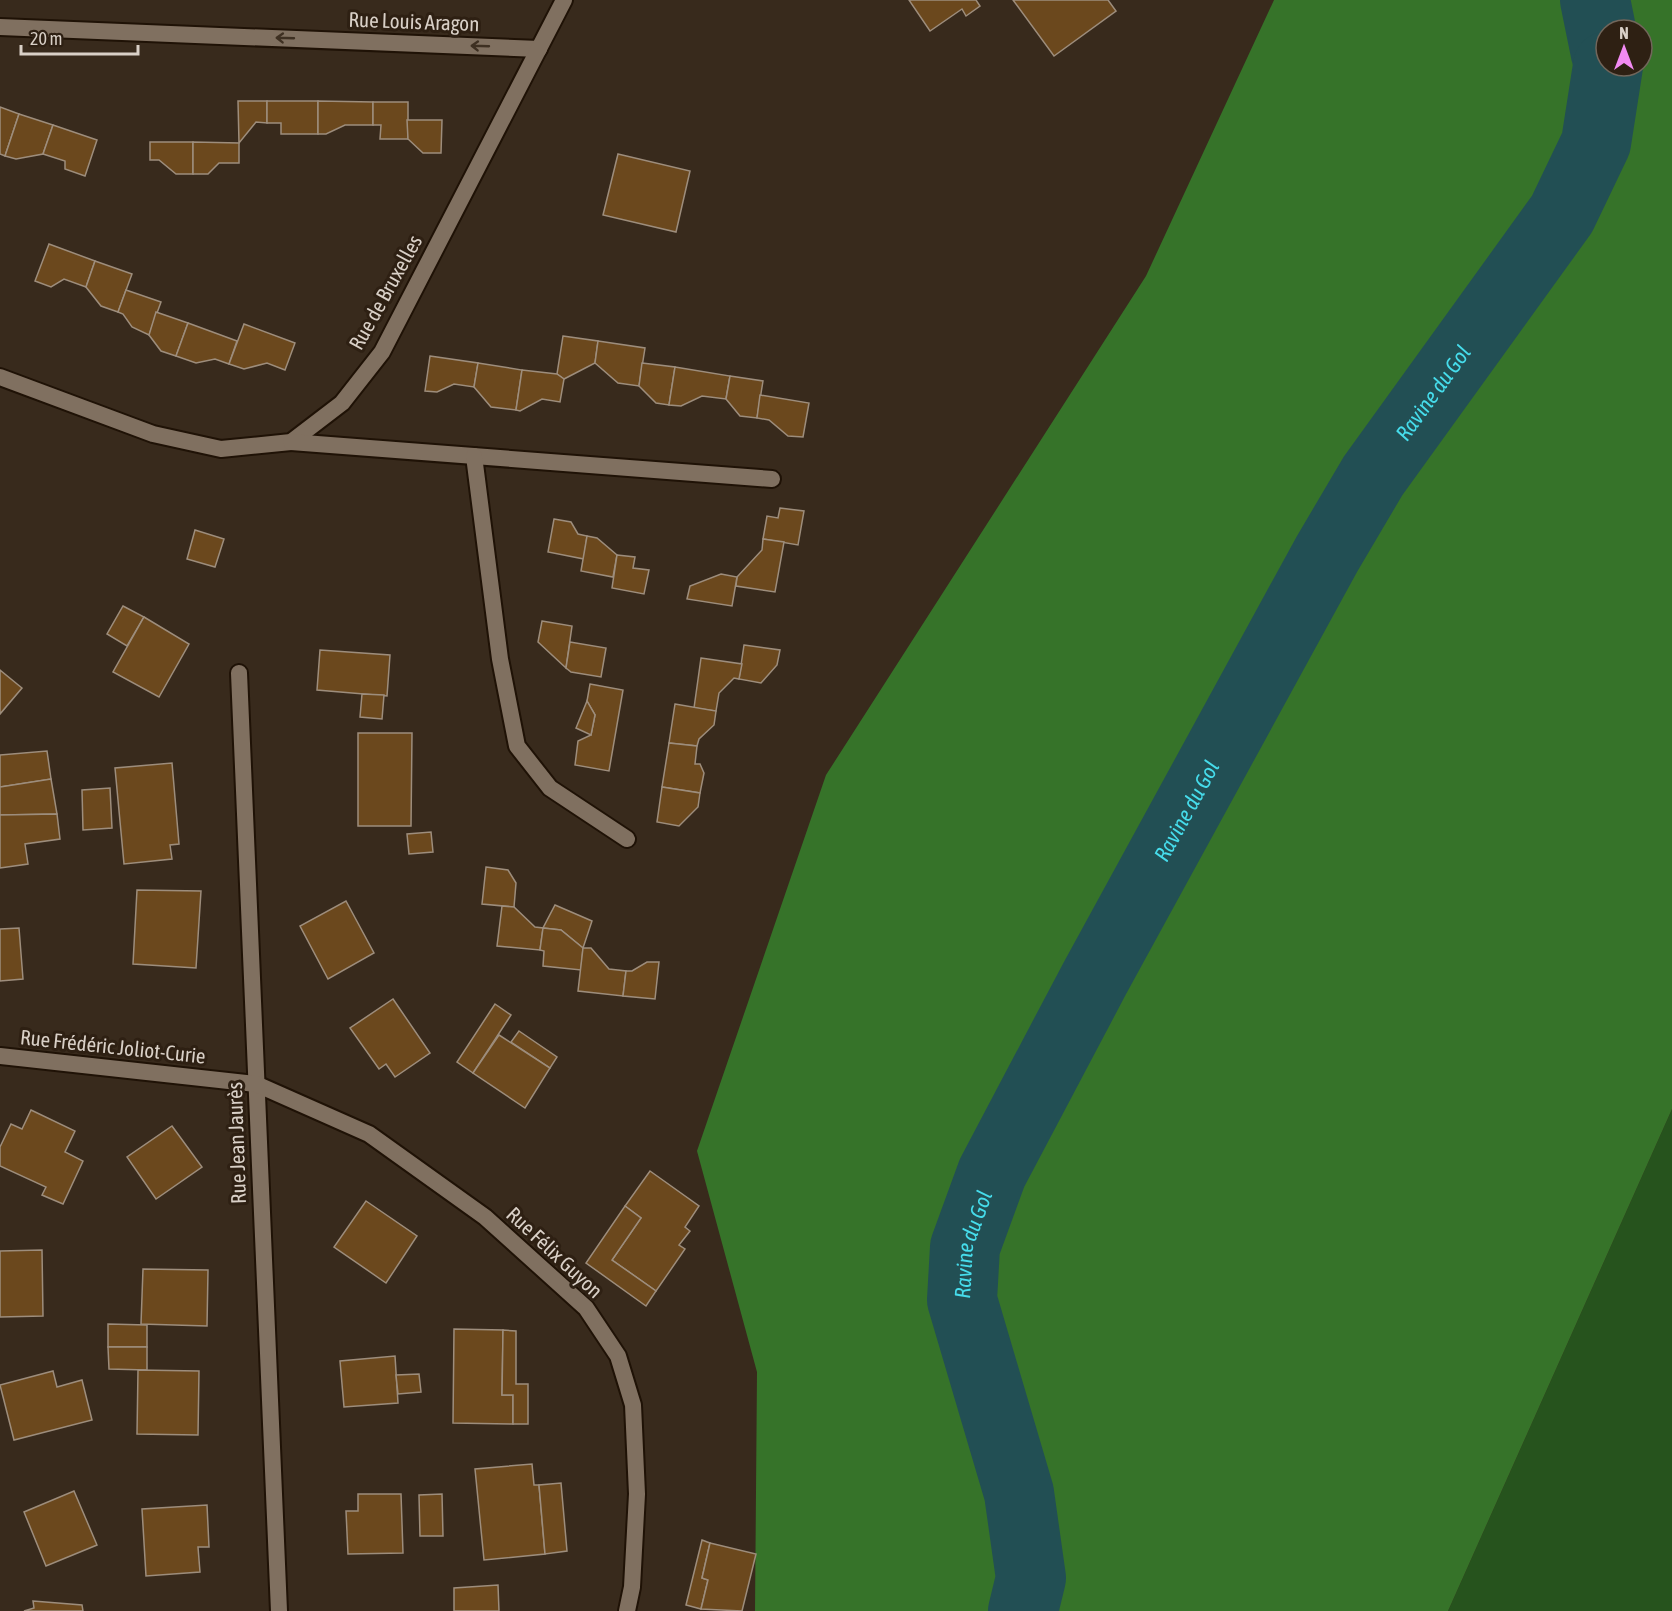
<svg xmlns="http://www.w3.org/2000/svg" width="1672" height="1611" font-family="'Asap Condensed',sans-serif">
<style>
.green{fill:#26531d}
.forest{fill:#367329;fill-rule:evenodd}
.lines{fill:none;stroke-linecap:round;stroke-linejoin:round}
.river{stroke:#224f54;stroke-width:70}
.building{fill:#6b481d;stroke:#9d8d7c;stroke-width:1.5}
.minor-casing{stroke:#1f1206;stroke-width:20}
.minor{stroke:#807060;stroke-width:16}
.oneway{stroke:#3e3022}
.labels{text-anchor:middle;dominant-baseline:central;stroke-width:6;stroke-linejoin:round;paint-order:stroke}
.street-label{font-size:21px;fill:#d9d0c7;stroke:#2e2013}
.water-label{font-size:22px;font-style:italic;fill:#46dceb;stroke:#2e2013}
</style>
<rect width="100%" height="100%" fill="#382a1c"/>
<path class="green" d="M1672,1109V1611H1448Z"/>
<path class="forest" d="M1274,0H1672V1109L1448,1611H755L757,1372L697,1151L826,775L1146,276ZM1606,30H1642V66H1606Z"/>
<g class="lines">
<g class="river">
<path d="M1595,0L1606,54"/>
<path id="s1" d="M1023,1611L1031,1578L1019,1493L962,1300L965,1247L992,1173L1095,978L1327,554L1373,476L1562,214L1596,143L1608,66"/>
</g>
</g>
<g class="building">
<path d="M909,0H976L980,6L966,16L962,9L930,31Z"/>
<path d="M1013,0H1108L1116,11L1054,56Z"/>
<path d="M238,101H267V123L256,122L239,143Z"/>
<path d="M267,101H318V134H281V123H267Z"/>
<path d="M318,101L373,102V125H345L326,134H318Z"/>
<path d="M373,102H408V139H380L381,125H373Z"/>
<path d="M0,107L19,114L5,156L0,154Z"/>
<path d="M19,114L53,125L43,154L16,159L5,156Z"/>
<path d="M407,120H442L441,153H423L408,139Z"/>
<path d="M53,125L97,140L85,176L65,169V161L43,154Z"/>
<path d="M150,142H193V174H176L159,160H150Z"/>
<path d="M193,142L239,143V163H219L208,174H193Z"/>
<path d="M618,154L690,171L676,232L603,215Z"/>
<path d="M49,244L95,261L86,287L64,279L51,287L35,281Z"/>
<path d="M95,261L132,274L118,312L101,306L86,287Z"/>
<path d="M126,290L161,302L149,335L132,327L123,314L118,312Z"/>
<path d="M156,312L188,323L176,356L161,351L149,335Z"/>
<path d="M188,323L237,341L229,364L215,359L196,363L176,356Z"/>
<path d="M244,324L295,343L285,370L267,363L244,369L229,364Z"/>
<path d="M563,336L598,341L595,363L564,379L557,374Z"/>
<path d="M598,341L645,348L639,386L618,383L595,363Z"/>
<path d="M430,356L478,363L474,387L454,384L437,392L425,391Z"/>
<path d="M478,363L522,370L516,410L491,407L474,387Z"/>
<path d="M642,363L675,367L669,405L656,403L639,386Z"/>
<path d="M675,367L730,376L726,399L702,396L681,406L669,405Z"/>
<path d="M522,370L557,374L564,379L560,402L542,399L520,411L516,410Z"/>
<path d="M730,376L763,381L757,418L740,416L726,399Z"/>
<path d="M760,395L809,403L803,437L788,436L769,420L757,418Z"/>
<path d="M780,508L804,511L798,545L763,539L767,516L778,518Z"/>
<path d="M554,519L571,522L578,534L587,536L584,559L548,552Z"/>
<path d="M195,530L224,539L215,567L187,559Z"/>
<path d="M587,536L597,538L617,555L613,577L581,571Z"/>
<path d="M763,539L784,542L775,592L736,586L737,577L762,550Z"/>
<path d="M617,555L635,557L633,568L649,570L644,594L612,588Z"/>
<path d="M721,574L737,577L732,606L687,599L690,586Z"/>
<path d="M123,606L144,617L127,646L107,634Z"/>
<path d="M144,617L189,644L159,697L113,672Z"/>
<path d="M542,621L572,626L566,668L538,642Z"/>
<path d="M570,642L606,648L601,677L571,672L566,668Z"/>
<path d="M744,645L780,650L777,665L761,683L739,679Z"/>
<path d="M320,650L390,655L387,696L317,690Z"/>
<path d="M701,658L742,664L739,679L734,678L719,693L716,711L694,708Z"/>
<path d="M0,670L22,688L0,714Z"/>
<path d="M590,684L623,690L609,771L575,765L578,741L591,735L595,715L587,701Z"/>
<path d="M362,694L384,695L382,719L360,717Z"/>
<path d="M587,701L595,715L591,735L576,728Z"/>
<path d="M675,704L716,711L714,725L699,739L697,746L669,743Z"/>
<path d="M358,733H412L411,826H358Z"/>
<path d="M669,743L697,746L695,764H700L704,773L700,793L662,787Z"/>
<path d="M47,751L51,779L0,787V755Z"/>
<path d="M172,763L179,844L170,845L172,859L124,864L115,768Z"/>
<path d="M51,779L57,814L0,815V787Z"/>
<path d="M662,787L700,793L698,807L679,826L657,822Z"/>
<path d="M110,788L112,828L83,830L82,790Z"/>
<path d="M57,814L60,839L25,844L28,864L0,868V815Z"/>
<path d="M431,832L433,852L409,854L407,834Z"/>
<path d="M486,867L508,870L516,883L514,907L482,904Z"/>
<path d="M137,890L201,891L196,968L133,964Z"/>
<path d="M346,901L374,953L328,979L300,926Z"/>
<path d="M555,905L592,921L583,948L561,930L543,928Z"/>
<path d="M502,906L514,907L535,927L543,928L540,950L497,946Z"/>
<path d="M19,928L23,979L0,981V929Z"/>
<path d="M543,928L561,930L583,948L581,970L543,966L544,951L540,950Z"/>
<path d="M583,948H591L609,969L626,971L623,996L578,991Z"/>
<path d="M647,962H659L655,999L623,996L626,971H632Z"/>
<path d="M393,999L430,1053L395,1077L386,1064L379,1069L350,1028Z"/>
<path d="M495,1004L511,1015L473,1073L457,1062Z"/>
<path d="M519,1031L557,1057L550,1068L511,1042Z"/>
<path d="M499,1035L550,1068L525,1108L473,1073Z"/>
<path d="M31,1110L75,1131L65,1152L83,1161L63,1204L42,1195L46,1187L0,1166V1147L11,1124L22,1129Z"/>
<path d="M172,1126L202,1167L156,1199L127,1157Z"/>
<path d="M650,1171L699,1206L685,1227L690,1231L679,1245L685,1249L656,1291L612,1260L641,1218L625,1206Z"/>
<path d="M366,1201L417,1236L386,1283L334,1247Z"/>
<path d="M625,1206L641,1218L612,1260L656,1291L646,1306L586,1263Z"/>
<path d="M42,1250L43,1316L0,1317V1251Z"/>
<path d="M143,1269L208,1270L207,1326L141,1324Z"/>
<path d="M108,1324L147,1325V1347H108Z"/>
<path d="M454,1329L503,1330L502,1395H513V1424L453,1423Z"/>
<path d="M503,1330L516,1331V1384H528V1424H513V1395H502Z"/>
<path d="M108,1347H147V1370L109,1369Z"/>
<path d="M395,1356L398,1403L344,1407L340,1361Z"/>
<path d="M138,1370L199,1371L198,1435L137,1434Z"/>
<path d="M53,1371L57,1387L82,1380L92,1420L14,1440L0,1385Z"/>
<path d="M419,1374L421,1392L398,1394L396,1375Z"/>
<path d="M532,1464L534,1485H539L545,1554L484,1560L475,1469Z"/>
<path d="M561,1483L567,1551L545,1554L539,1485Z"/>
<path d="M74,1491L97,1545L46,1566L24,1512Z"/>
<path d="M358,1494H401L403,1553L348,1554L346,1511H358Z"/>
<path d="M442,1494L443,1536H420L419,1495Z"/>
<path d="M207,1505L209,1547H198L200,1572L146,1576L142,1509Z"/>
<path d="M702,1540L710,1543L702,1578L708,1580L701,1609L686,1605Z"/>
<path d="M710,1543L756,1554L742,1611L701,1609L708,1580L702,1578Z"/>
<path d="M498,1585L499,1611H454V1588Z"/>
<path d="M33,1601L82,1605L83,1611H24L34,1608Z"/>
</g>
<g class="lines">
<defs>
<g id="minor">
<path d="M0,27L539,49"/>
<path d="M0,377L153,434L221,449L291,442L342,403L382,352L564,0"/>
<path d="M291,442L772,479"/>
<path d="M474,456L500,659L517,746L550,788L627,839"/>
<path d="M239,673L279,1611"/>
<path d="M0,1056L256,1084L369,1134L485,1217L586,1308L618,1356L633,1405L637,1494L632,1587L627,1611"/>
</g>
</defs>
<use href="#minor" class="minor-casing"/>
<use href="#minor" class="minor"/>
</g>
<defs><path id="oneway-shaft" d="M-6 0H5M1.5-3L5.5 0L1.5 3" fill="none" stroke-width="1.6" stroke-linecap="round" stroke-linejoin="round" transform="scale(1.5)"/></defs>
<g class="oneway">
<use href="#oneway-shaft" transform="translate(285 38) rotate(-178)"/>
<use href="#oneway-shaft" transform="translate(480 46) rotate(-178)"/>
</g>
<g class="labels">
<g class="street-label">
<text transform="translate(414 21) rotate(2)">Rue Louis Aragon</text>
<text transform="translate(385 292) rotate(-61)">Rue de Bruxelles</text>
<text transform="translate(113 1046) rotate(6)">Rue Frédéric Joliot-Curie</text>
<text transform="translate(236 1143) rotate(-92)">Rue Jean Jaurès</text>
<text transform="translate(555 1252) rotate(43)">Rue Félix Guyon</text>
</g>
<g class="water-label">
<text stroke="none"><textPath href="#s1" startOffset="1350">Ravine du Gol</textPath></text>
<text stroke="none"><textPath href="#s1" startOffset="864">Ravine du Gol</textPath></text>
<text stroke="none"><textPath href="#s1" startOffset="378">Ravine du Gol</textPath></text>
</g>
</g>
<g transform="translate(1624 48)"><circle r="28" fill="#2e2013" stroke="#72665b" stroke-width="1.5"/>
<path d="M0-4.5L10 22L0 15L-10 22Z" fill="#f28af2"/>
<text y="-9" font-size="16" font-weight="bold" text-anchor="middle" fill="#d9d0c7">N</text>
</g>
<path d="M21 45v9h117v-9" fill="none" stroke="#d9d0c7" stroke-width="3"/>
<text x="30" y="45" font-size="18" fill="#d9d0c7" stroke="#2e2013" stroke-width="4.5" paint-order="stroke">20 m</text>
</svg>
